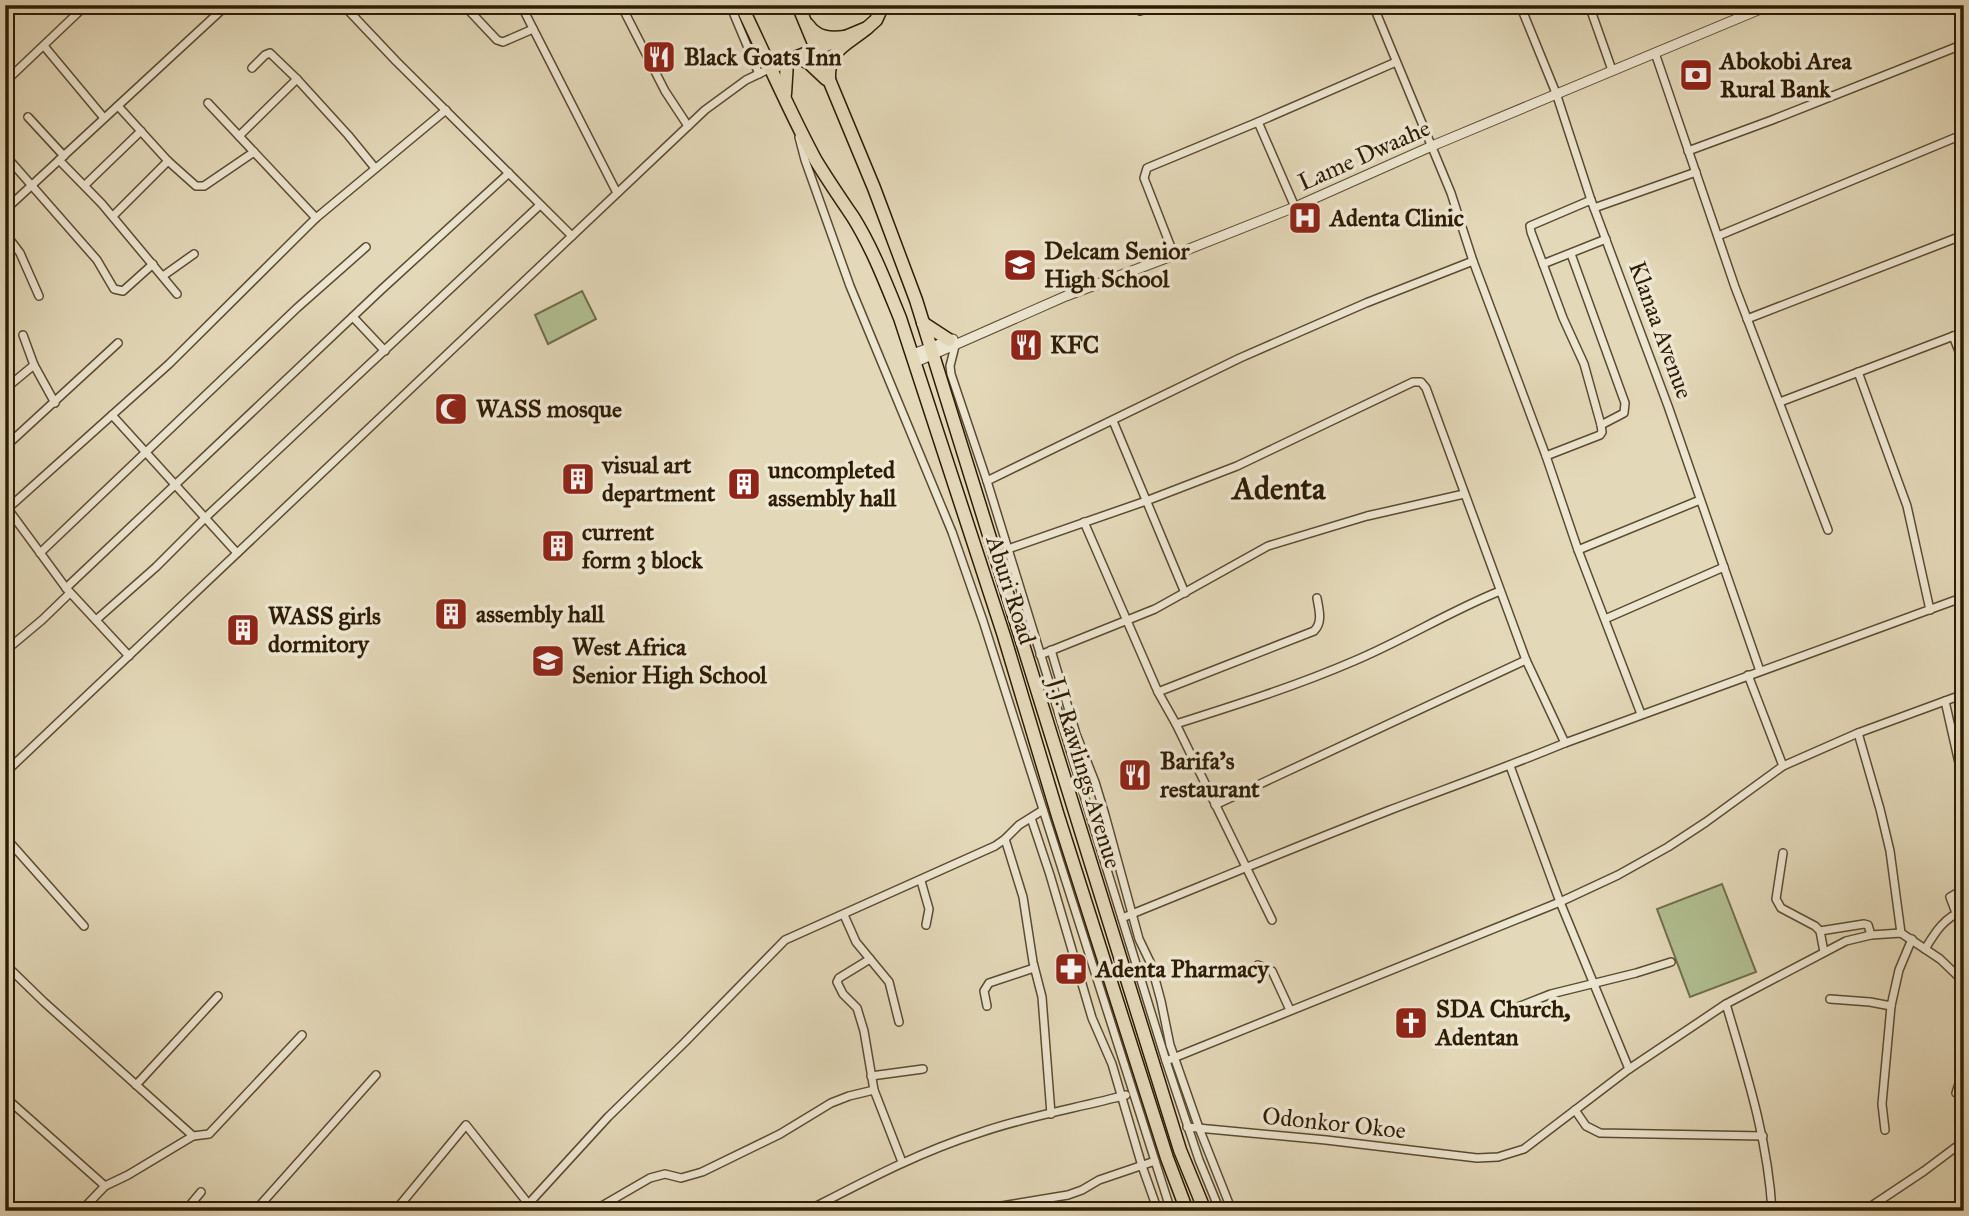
<svg xmlns="http://www.w3.org/2000/svg" width="1969" height="1216" font-family="'IM FELL Great Primer',serif">
<style>
.green{fill:#b1bf91;stroke:#706e4b;stroke-width:2}
.lines{fill:none;stroke-linecap:round;stroke-linejoin:round}
.minor-casing{stroke:#5b4b32;stroke-width:10}
.tertiary-casing{stroke:#5b4b32;stroke-width:11}
.primary-casing{stroke:#2e1c05;stroke-width:15}
.trunk-casing{stroke:#2e1c05;stroke-width:15}
.minor{stroke:#ede6d1;stroke-width:7}
.tertiary{stroke:#ede6d1;stroke-width:9}
.primary{stroke:#e3d8b8;stroke-width:12}
.trunk{stroke:#e3d8b8;stroke-width:12}
.labels{text-anchor:middle;dominant-baseline:central;stroke-width:7;stroke-linejoin:round;paint-order:stroke}
.poi-label{font-size:24px;font-weight:bold;fill:#2e1c05;stroke:#ede6d1;text-anchor:start}
.street-label{font-size:24px;fill:#2e1c05;stroke:#ede6d1}
.district-label{font-size:32px;font-weight:bold;fill:#2e1c05;stroke:#ede6d1}
</style>
<rect width="100%" height="100%" fill="#e3d8b8"/>
<filter id="stains"><feTurbulence type="fractalNoise" baseFrequency=".00286" numOctaves="4"/><feColorMatrix values="0 0 0 0 .2 0 0 0 0 .09 0 0 0 0 .02 0 0 0 .5 -.17"/></filter>
<radialGradient id="worn" r=".72"><stop offset=".6" stop-color="#630" stop-opacity="0"/><stop offset="1" stop-color="#630" stop-opacity=".3"/></radialGradient>
<g class="green">
<path d="M582,291L596,319L548,344L535,315Z"/>
<path d="M1722,884L1756,972L1690,997L1657,909Z"/>
</g>
<g class="lines">
<defs>
<g id="minor">
<path d="M7,5L9,7"/>
<path d="M343,5L396,61L572,236"/>
<path d="M464,5L497,40L503,42L533,29"/>
<path d="M521,5L617,193"/>
<path d="M621,5L665,91L688,126"/>
<path d="M730,5L759,74"/>
<path d="M1373,5L1451,193L1473,261L1546,456L1578,550L1641,714"/>
<path d="M1520,5L1556,93L1591,200L1668,406L1760,671"/>
<path d="M1589,5L1612,70"/>
<path d="M1140,11L1160,5"/>
<path d="M44,46L104,118"/>
<path d="M1655,53L1735,287L1828,530"/>
<path d="M252,68L265,55L270,53L297,79"/>
<path d="M5,82L86,5"/>
<path d="M208,103L316,218"/>
<path d="M118,106L168,161L196,186H204L254,152"/>
<path d="M28,117L64,156"/>
<path d="M1258,122L1295,207"/>
<path d="M239,136L297,79L348,135L375,168"/>
<path d="M799,137L805,160L850,286L952,532L983,621L1171,1211"/>
<path d="M1688,151L1772,120L1964,44"/>
<path d="M5,155L97,260L114,289L123,291L153,264"/>
<path d="M59,160L102,204L177,294"/>
<path d="M85,185L141,131"/>
<path d="M1594,208L1696,172"/>
<path d="M5,210L227,5"/>
<path d="M113,216L168,161"/>
<path d="M5,233L20,253L39,296"/>
<path d="M1718,236L1964,134"/>
<path d="M1571,254L1625,403L1624,413L1601,425"/>
<path d="M1174,255L1144,178L1147,168L1258,122L1396,62"/>
<path d="M1543,264L1531,232L1530,226L1591,200"/>
<path d="M163,276L194,254"/>
<path d="M353,317L385,351"/>
<path d="M1747,319L1964,235"/>
<path d="M23,335L34,365L55,403"/>
<path d="M1953,336L1964,364"/>
<path d="M955,346L950,366L951,374L987,481L1166,1061L1199,1160L1220,1211"/>
<path d="M1858,372L1907,506L1930,610"/>
<path d="M5,389L34,365"/>
<path d="M1780,402L1964,332"/>
<path d="M112,415L237,553"/>
<path d="M1113,421L1185,593"/>
<path d="M5,447L118,343"/>
<path d="M1546,456L1600,435L1602,432L1601,425L1584,364L1563,318L1543,264L1606,239"/>
<path d="M987,481L1240,358L1366,303L1473,261"/>
<path d="M5,505L66,588L129,656"/>
<path d="M5,511L169,364L316,218L446,110"/>
<path d="M1084,522L1158,692L1176,724L1272,920"/>
<path d="M1008,549L1146,501L1237,466L1413,382H1421L1426,388L1526,660L1565,743"/>
<path d="M1578,550L1700,500"/>
<path d="M40,553L297,308L366,247"/>
<path d="M66,588L381,290L509,173"/>
<path d="M1605,619L1724,567"/>
<path d="M96,620L156,567L206,517L540,205"/>
<path d="M1051,650L1076,734L1095,782L1105,815L1139,939L1151,964L1161,1001L1170,1045L1199,1128L1232,1211"/>
<path d="M5,651L42,620L70,593"/>
<path d="M1040,655L1155,609L1268,546L1367,516L1464,494"/>
<path d="M1748,675L1783,766"/>
<path d="M1158,692L1314,631C1323,622 1319,610 1317,598"/>
<path d="M1945,701L1964,785"/>
<path d="M1176,724C1236,705 1296,686 1354,661C1404,640 1450,611 1500,591"/>
<path d="M1858,733L1880,809L1890,851L1901,933"/>
<path d="M1510,766L1560,902L1629,1069"/>
<path d="M5,773L705,110L746,80L771,68"/>
<path d="M1215,805L1526,660"/>
<path d="M1031,818L1050,875L1092,1018L1112,1064L1142,1166L1158,1211"/>
<path d="M5,837L84,926"/>
<path d="M1005,839L1023,897L1033,962L1042,997L1051,1114"/>
<path d="M1783,853L1776,899L1781,908L1815,926L1820,931L1824,952"/>
<path d="M921,881L929,909L926,925"/>
<path d="M1956,913L1950,897L1964,889"/>
<path d="M844,915L856,942L889,982L899,1022"/>
<path d="M1122,918C1211,882 1300,845 1390,810C1448,788 1507,767 1565,743L1964,597"/>
<path d="M1820,931L1864,924L1868,925L1871,935"/>
<path d="M1925,949C1936,931 1944,918 1964,910"/>
<path d="M870,959L839,978L837,982L843,994L857,1008L864,1031L874,1090L902,1162"/>
<path d="M1258,965L1272,971L1290,1010"/>
<path d="M9,968L44,1002L193,1136"/>
<path d="M1830,999L1870,1002L1891,1006"/>
<path d="M1726,1004C1746,1072 1768,1139 1772,1211"/>
<path d="M987,1006L984,991L989,983L1034,968"/>
<path d="M1505,1012L1551,994L1636,973L1671,962"/>
<path d="M1166,1061L1560,902L1618,875L1668,847L1706,822L1783,766L1858,733L1964,694"/>
<path d="M871,1076L923,1069"/>
<path d="M136,1085L218,996"/>
<path d="M1956,1093L1964,1068"/>
<path d="M5,1097L105,1186"/>
<path d="M1575,1110L1586,1126L1600,1133L1763,1136"/>
<path d="M1187,1127L1326,1140L1477,1158L1498,1157L1524,1149L1629,1069L1726,1004L1846,941L1871,935L1901,933L1940,959L1964,982"/>
<path d="M1885,1130L1882,1104L1891,1006L1899,970L1912,939"/>
<path d="M81,1211L105,1186L128,1175L193,1136L209,1134L302,1035"/>
<path d="M185,1211L201,1192"/>
<path d="M255,1211L376,1075"/>
<path d="M395,1211L466,1125L534,1211"/>
<path d="M522,1211L608,1117L684,1043L785,940L995,846L1005,839L1019,825L1043,810"/>
<path d="M593,1211L650,1178L665,1174L681,1178L702,1172L780,1134L831,1103L849,1096L874,1090"/>
<path d="M807,1211C865,1181 917,1153 979,1133C1027,1116 1078,1108 1126,1095"/>
<path d="M981,1211L989,1208L1068,1195L1082,1190L1099,1180L1155,1161"/>
<path d="M1864,1211L1924,1171L1964,1141"/>
</g>
<g id="tertiary">
<path d="M913,354L953,339"/>
<path d="M916,362L1066,296L1174,255L1295,207L1432,146L1770,5"/>
</g>
<path id="primary" d="M771,68L867,28L876,20L883,5"/>
<g id="trunk">
<path d="M741,5C766,57 788,109 815,159C827,179 840,198 853,217C873,249 886,284 900,318L1004,636L1058,816L1167,1158L1187,1211"/>
<path d="M798,5L874,188L916,300L1180,1150L1205,1211"/>
<path d="M808,25C817,38 830,39 845,37"/>
<path d="M797,57L809,63L826,79"/>
<path d="M829,78C828,49 848,44 867,28"/>
<path d="M785,94L787,62"/>
<path d="M923,323L949,340"/>
</g>
</defs>
<use href="#minor" class="minor-casing"/>
<use href="#tertiary" class="tertiary-casing"/>
<use href="#primary" class="primary-casing"/>
<use href="#trunk" class="trunk-casing"/>
<use href="#minor" class="minor"/>
<use href="#tertiary" class="tertiary"/>
<use href="#primary" class="primary"/>
<use href="#trunk" class="trunk"/>
</g>
<defs>
<symbol id="restaurant-square" viewBox="-11 -11 22 22"><rect x="-9" y="-9" width="18" height="18" rx="4" fill="#8f2418" stroke="#ede6d1"/><path d="M-5-6h1v4h1v-4h1v4h1v-4h1v5L-1.5 .5V6h-2V.5L-5-1ZM5-6V6H3V1.5H1.5Q1.5-4 5-6Z" fill="#fff"/></symbol>
<symbol id="bank-square" viewBox="-11 -11 22 22"><rect x="-9" y="-9" width="18" height="18" rx="4" fill="#8f2418" stroke="#ede6d1"/><path d="M-6-4H6V4H-6ZM0-2.3a2.3 2.3 0 1 0 0 4.6a2.3 2.3 0 1 0 0-4.6Z" fill="#fff"/></symbol>
<symbol id="hospital-square" viewBox="-11 -11 22 22"><rect x="-9" y="-9" width="18" height="18" rx="4" fill="#8f2418" stroke="#ede6d1"/><path d="M-5-5h3v3.5h4V-5h3V5h-3V1.5h-4V5h-3Z" fill="#fff"/></symbol>
<symbol id="school-square" viewBox="-11 -11 22 22"><rect x="-9" y="-9" width="18" height="18" rx="4" fill="#8f2418" stroke="#ede6d1"/><path d="M0-5L7-2L0 1L-7-2ZM-4 1L0 2.5L4 1V4Q0 6-4 4Z" fill="#fff"/></symbol>
<symbol id="mosque-square" viewBox="-11 -11 22 22"><rect x="-9" y="-9" width="18" height="18" rx="4" fill="#8f2418" stroke="#ede6d1"/><path d="M3.5-4.9A6 6 0 1 0 3.5 4.9A5 5 0 1 1 3.5-4.9Z" fill="#fff"/></symbol>
<symbol id="building-square" viewBox="-11 -11 22 22"><rect x="-9" y="-9" width="18" height="18" rx="4" fill="#8f2418" stroke="#ede6d1"/><path d="M-4-6H4V6H1V3H-1V6H-4ZM-2.5-4.3h1.7v1.8h-1.7ZM.8-4.3h1.7v1.8H.8ZM-2.5-1h1.7V.8h-1.7ZM.8-1h1.7V.8H.8Z" fill="#fff"/></symbol>
<symbol id="pharmacy-square" viewBox="-11 -11 22 22"><rect x="-9" y="-9" width="18" height="18" rx="4" fill="#8f2418" stroke="#ede6d1"/><path d="M-2-6h4v4h4v4h-4v4h-4v-4h-4v-4h4Z" fill="#fff"/></symbol>
<symbol id="church-square" viewBox="-11 -11 22 22"><rect x="-9" y="-9" width="18" height="18" rx="4" fill="#8f2418" stroke="#ede6d1"/><path d="M-1.2-6h2.4v3.5h3.3v2.4h-3.3V6h-2.4V-.1h-3.3v-2.4h3.3Z" fill="#fff"/></symbol>
</defs>
<g fill-rule="evenodd">
<use href="#restaurant-square" x="640" y="38" width="38" height="38"/>
<use href="#bank-square" x="1677" y="56" width="38" height="38"/>
<use href="#hospital-square" x="1286" y="199" width="38" height="38"/>
<use href="#school-square" x="1001" y="246" width="38" height="38"/>
<use href="#restaurant-square" x="1007" y="326" width="38" height="38"/>
<use href="#mosque-square" x="432" y="390" width="38" height="38"/>
<use href="#building-square" x="559" y="460" width="38" height="38"/>
<use href="#building-square" x="725" y="465" width="38" height="38"/>
<use href="#building-square" x="539" y="527" width="38" height="38"/>
<use href="#building-square" x="432" y="595" width="38" height="38"/>
<use href="#building-square" x="224" y="611" width="38" height="38"/>
<use href="#school-square" x="529" y="642" width="38" height="38"/>
<use href="#restaurant-square" x="1116" y="756" width="38" height="38"/>
<use href="#pharmacy-square" x="1052" y="950" width="38" height="38"/>
<use href="#church-square" x="1392" y="1004" width="38" height="38"/>
</g>
<g class="labels">
<g class="poi-label">
<text x="684" y="57">Black Goats Inn</text>
<text x="1720" y="61">Abokobi Area<tspan x="1720" dy="28">Rural Bank</tspan></text>
<text x="1330" y="218">Adenta Clinic</text>
<text x="1044" y="251">Delcam Senior<tspan x="1044" dy="28">High School</tspan></text>
<text x="1050" y="345">KFC</text>
<text x="476" y="409">WASS mosque</text>
<text x="602" y="465">visual art<tspan x="602" dy="28">department</tspan></text>
<text x="768" y="470">uncompleted<tspan x="768" dy="28">assembly hall</tspan></text>
<text x="582" y="532">current<tspan x="582" dy="28">form 3 block</tspan></text>
<text x="476" y="614">assembly hall</text>
<text x="268" y="616">WASS girls<tspan x="268" dy="28">dormitory</tspan></text>
<text x="572" y="647">West Africa<tspan x="572" dy="28">Senior High School</tspan></text>
<text x="1160" y="761">Barifa's<tspan x="1160" dy="28">restaurant</tspan></text>
<text x="1096" y="969">Adenta Pharmacy</text>
<text x="1436" y="1009">SDA Church,<tspan x="1436" dy="28">Adentan</tspan></text>
</g>
<g class="street-label">
<text transform="translate(1364 155) rotate(-24)">Lame Dwaahe</text>
<text transform="translate(1661 330) rotate(70)">Klanaa Avenue</text>
<text transform="translate(1011 590) rotate(72)">Aburi Road</text>
<text transform="translate(1085 773) rotate(73)">J.J. Rawlings Avenue</text>
<text transform="translate(1334 1123) rotate(6)">Odonkor Okoe</text>
</g>
<g class="district-label">
<text x="1279" y="488">Adenta</text>
</g>
</g>
<rect width="1969" height="1216" fill="none" stroke="#e3d8b8" stroke-width="28"/>
<rect x="7" y="7" width="1955" height="1202" fill="none" stroke="#2e1c05" stroke-width="3.5"/>
<rect x="14" y="14" width="1941" height="1188" fill="none" stroke="#2e1c05" stroke-width="2"/>
<rect width="100%" height="100%" filter="url(#stains)"/>
<rect width="100%" height="100%" fill="url(#worn)"/>
</svg>
